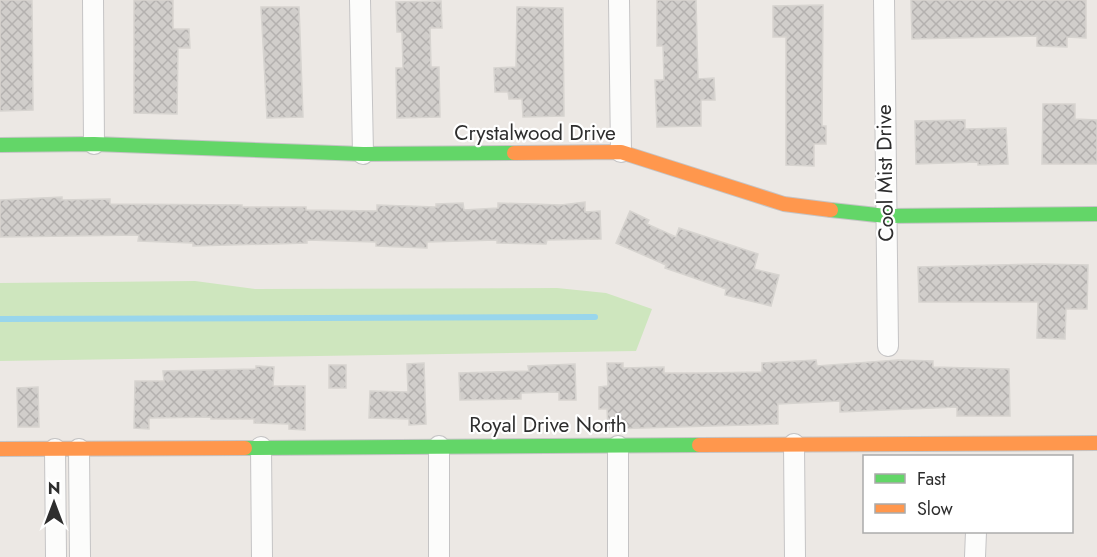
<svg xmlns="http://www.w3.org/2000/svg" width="1097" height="557" font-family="Jost,sans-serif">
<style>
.grass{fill:#cee6be}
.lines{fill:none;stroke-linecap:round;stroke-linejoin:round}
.stream{stroke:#99d6ec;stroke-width:6}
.building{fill:url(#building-cross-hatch);stroke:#d7d4d0;stroke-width:1.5}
.street-casing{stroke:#c5c4c5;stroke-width:22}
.fast-casing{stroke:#c5c4c5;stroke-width:16}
.slow-casing{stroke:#c5c4c5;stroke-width:16}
.street{stroke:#fcfcfb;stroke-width:20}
.fast{stroke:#63d668;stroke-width:14}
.slow{stroke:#ff974d;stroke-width:14}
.labels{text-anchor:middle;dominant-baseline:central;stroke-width:4.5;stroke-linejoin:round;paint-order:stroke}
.street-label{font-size:21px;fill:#2e2e2e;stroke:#fff}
</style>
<defs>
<pattern id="building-cross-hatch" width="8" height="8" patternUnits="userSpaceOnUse" patternTransform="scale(1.5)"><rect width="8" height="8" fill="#d1cecb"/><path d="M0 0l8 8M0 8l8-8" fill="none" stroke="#b4b1af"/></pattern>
</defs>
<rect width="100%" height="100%" fill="#ece8e4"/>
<path class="grass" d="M195,281L255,289L557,288L606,293L652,309L636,351L0,361V283Z"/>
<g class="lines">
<path class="stream" d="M0,319L595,317"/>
</g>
<g class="building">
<path d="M0,0H32L33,110L0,111Z"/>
<path d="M134,0H173V29H189L190,48H178L177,114L134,113Z"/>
<path d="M657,0H696L698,79L714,78L715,100H701V126L657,127L655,80H664L663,46H657Z"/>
<path d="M911,0H1086V38L1067,37V47L1037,46V36L912,39Z"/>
<path d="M441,1L442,28H430L431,67H439L440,117L397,118L396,68H403L402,32H397L396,2Z"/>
<path d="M823,5L822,126H826V144H814V166L786,165V37H773V6Z"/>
<path d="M261,7H299L303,117L267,118Z"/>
<path d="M517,7L563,8L564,116L523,117L522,99H509L508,92H495L494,68L516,67Z"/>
<path d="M1043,104H1075V119L1097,120V164H1042Z"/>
<path d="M965,120V129L1006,128L1008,164L978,165V162L916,164L915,121Z"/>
<path d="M62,197V200L110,199V204L242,205V207H306V210L377,211V205L436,207V204L463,203L464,210L498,208V203L561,205L585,202V212L600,211L601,239L547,240L546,244L497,243V240L427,242V248L376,246V242L307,240V243L193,246V243L138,241L139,235L0,237V200Z"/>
<path d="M630,211L649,220L647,224L676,237L679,228L758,254L754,269L779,275L771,306L725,295L726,289L665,268L666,265L616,243Z"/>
<path d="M1039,264L1088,265L1087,309H1066L1065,339L1037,338L1038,302H919L918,267Z"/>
<path d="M816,360L817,366L898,360L933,361V367L1009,369L1010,416H957V407L840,412V401L778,404V424L608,429L607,409H599V387L608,386L607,363H623V368L664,367V373H704L762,372V363Z"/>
<path d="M424,363L426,424L409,425V419L369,418L370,391L408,392L407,364Z"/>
<path d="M575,364L576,400H559V392L521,393V399L460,400L459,373L529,371L528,366Z"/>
<rect x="329" y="365" width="17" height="23"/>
<path d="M256,366L274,367L273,386H305V430L289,429V424L254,423V419H211V417L149,418V429L134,428L135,381H164L163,371L256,369Z"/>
<path d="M38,387L39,427H18L17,388Z"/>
</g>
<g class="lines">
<defs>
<g id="street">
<path d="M93,0L94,144"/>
<path d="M360,0L363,154"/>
<path d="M619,0L621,152"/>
<path d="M884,0L888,346"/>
<path d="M794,444L795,557"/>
<path d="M439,446V557"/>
<path d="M618,446V557"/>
<path d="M261,447L262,557"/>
<path d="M55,449L56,557"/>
<path d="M79,449L80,557"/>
<path d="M975,557L976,532"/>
</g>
<g id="fast">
<path d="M0,145L94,144L363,154L514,153"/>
<path d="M831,210L886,216L1097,214"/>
<path d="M245,448L699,445"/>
</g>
<g id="slow">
<path d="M514,153L621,152L784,204L831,210"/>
<path d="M699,445L1097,443"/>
<path d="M0,449L245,448"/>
</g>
</defs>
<use href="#street" class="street-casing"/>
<use href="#fast" class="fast-casing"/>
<use href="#slow" class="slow-casing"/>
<use href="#street" class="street"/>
<use href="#fast" class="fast"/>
<use href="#slow" class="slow"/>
</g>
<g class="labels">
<g class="street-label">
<text x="535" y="133">Crystalwood Drive</text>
<text transform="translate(885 173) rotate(-91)">Cool Mist Drive</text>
<text x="548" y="425">Royal Drive North</text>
</g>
</g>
<rect x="863" y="455" width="210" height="78" fill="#ffffff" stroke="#ababab" stroke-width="1.5"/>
<rect x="875" y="474" width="30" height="9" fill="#63d668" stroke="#ababab" stroke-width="1.5"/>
<text x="917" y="485" font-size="18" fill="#2e2e2e">Fast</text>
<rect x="875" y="504" width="30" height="9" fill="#ff974d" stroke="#ababab" stroke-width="1.5"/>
<text x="917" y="515" font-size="18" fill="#2e2e2e">Slow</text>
<g transform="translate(54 503)" stroke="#ffffff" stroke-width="4.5" paint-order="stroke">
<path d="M0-4.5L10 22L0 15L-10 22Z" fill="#2e2e2e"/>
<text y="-9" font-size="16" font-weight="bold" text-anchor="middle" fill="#2e2e2e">N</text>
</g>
</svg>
